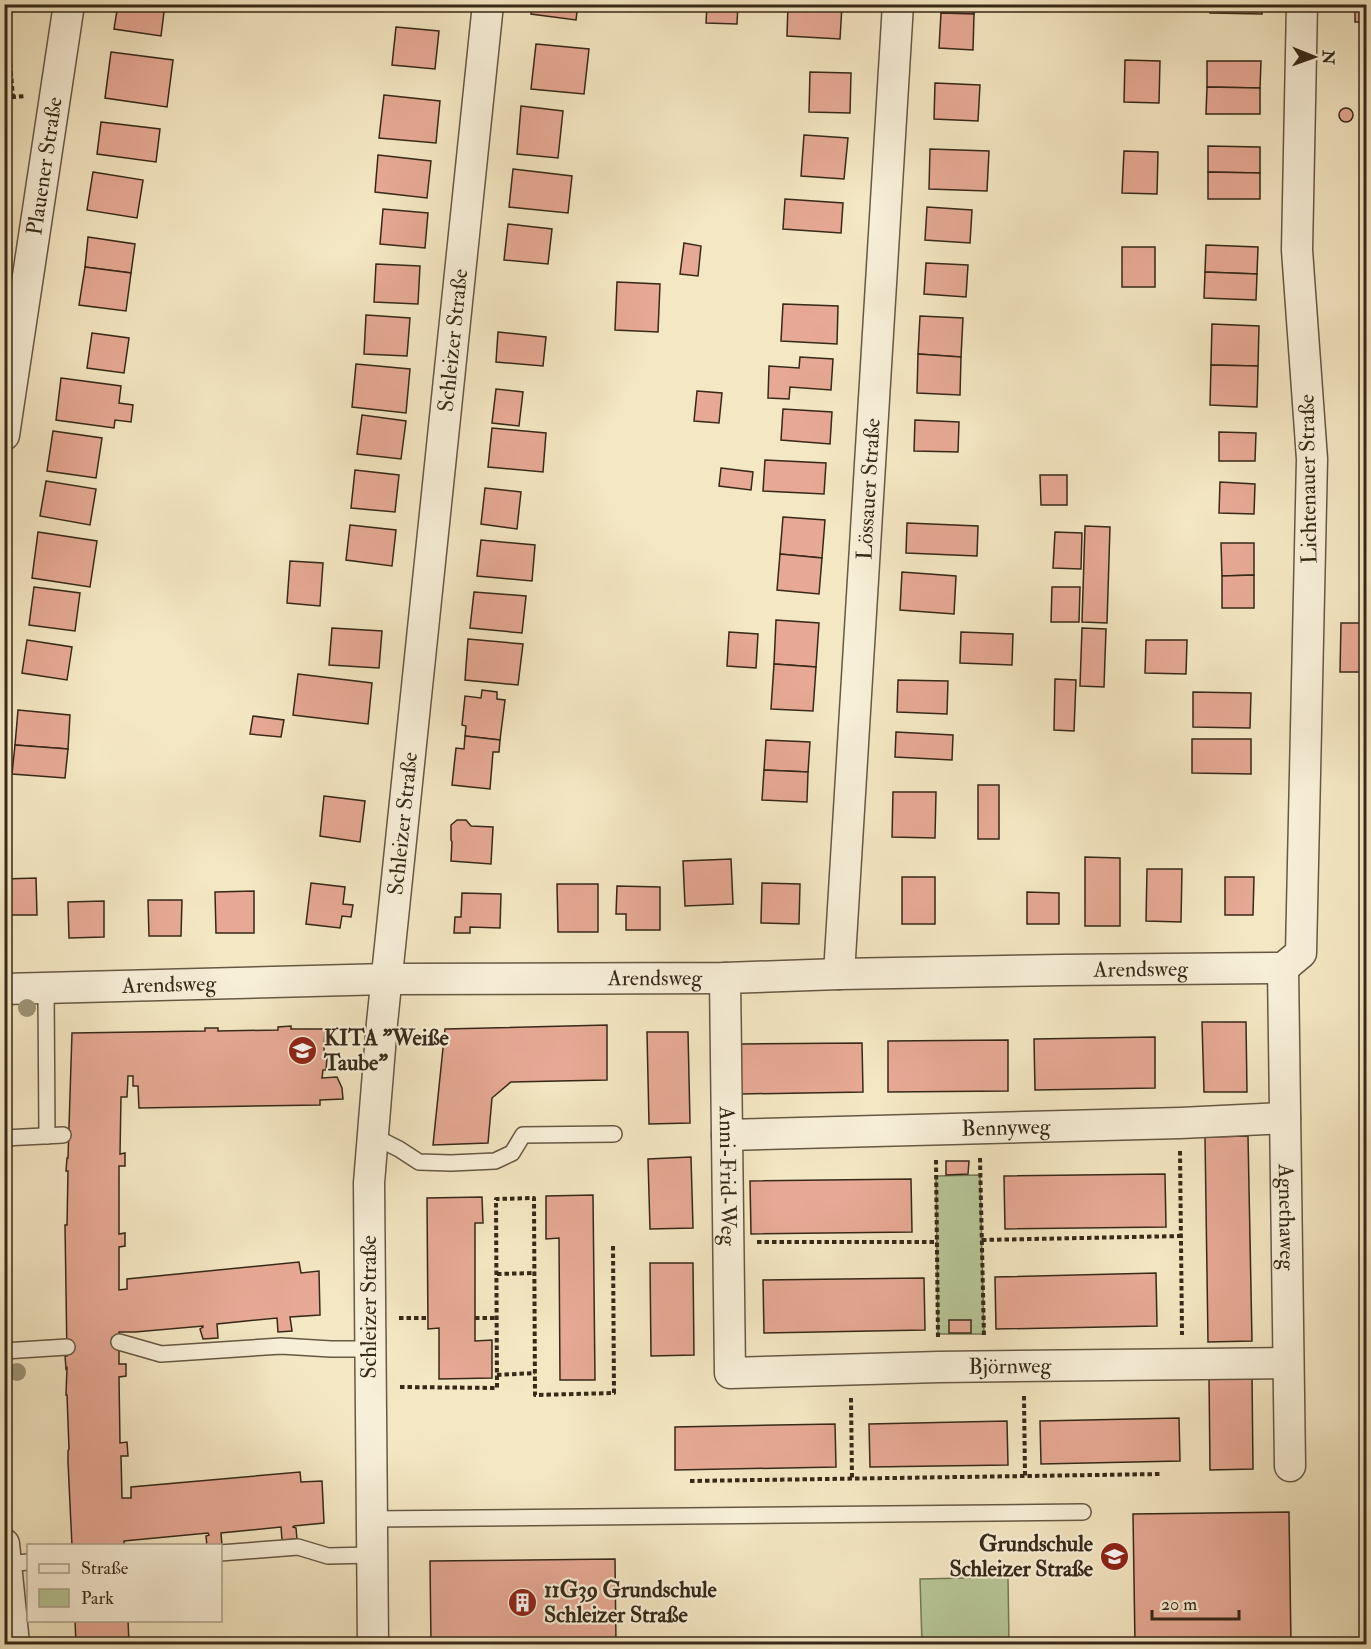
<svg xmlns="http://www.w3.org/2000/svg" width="1371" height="1649" font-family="'IM FELL Double Pica',serif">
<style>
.green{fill:#b7c697;stroke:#767858;stroke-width:1.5}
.building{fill:#e7a995;stroke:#362918;stroke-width:1.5}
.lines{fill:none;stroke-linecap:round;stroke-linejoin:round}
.service-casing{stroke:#665843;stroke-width:18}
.minor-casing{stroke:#665843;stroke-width:33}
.path{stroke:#362918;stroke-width:4;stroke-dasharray:4.5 3;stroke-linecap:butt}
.service{stroke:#f8efd8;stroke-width:15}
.minor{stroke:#f8efd8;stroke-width:30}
.tree{fill:#9d9477}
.labels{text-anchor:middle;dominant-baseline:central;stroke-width:4.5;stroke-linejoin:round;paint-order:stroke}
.street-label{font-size:22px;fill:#362918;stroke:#f8efd8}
.poi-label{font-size:22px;font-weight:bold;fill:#362918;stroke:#f8efd8;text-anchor:start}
</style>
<rect width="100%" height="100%" fill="#f4e7c3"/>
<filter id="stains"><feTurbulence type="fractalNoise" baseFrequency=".00333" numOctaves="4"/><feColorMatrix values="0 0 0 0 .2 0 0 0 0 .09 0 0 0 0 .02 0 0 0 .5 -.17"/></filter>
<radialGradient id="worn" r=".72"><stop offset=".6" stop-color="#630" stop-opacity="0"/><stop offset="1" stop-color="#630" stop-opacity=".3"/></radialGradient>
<g class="green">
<path d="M980,1175L984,1334H938L936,1176Z"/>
<path d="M1008,1577L1009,1644H922L920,1579Z"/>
</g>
<g class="building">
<path d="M118,4H165L161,36L114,29Z"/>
<path d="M532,4H578L576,20L531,14Z"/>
<path d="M707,4H738L737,24L706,23Z"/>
<path d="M788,4L842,6L840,39L787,36Z"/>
<path d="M941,4H974V14L941,13Z"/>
<rect x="1126" y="4" width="35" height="6"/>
<path d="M1210,4H1262V14L1210,13Z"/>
<rect x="1355" y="4" width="11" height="18"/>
<path d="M941,13L974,14L973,50L939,48Z"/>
<path d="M396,27L439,31L435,69L392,65Z"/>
<path d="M536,44L589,49L584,94L531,89Z"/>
<path d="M111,52L173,60L167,107L105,98Z"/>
<path d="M1125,60L1160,61L1159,103L1124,102Z"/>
<path d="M1207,61H1261L1260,88L1207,87Z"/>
<path d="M810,72L851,73L850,113L809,112Z"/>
<path d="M935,83L980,85L978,121L934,119Z"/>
<path d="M1207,87L1260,88V114H1206Z"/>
<path d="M384,95L440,101L436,143L379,138Z"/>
<path d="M521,106L563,111L558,158L517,154Z"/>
<circle cx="1346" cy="115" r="7"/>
<path d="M101,122L160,129L156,162L97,154Z"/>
<path d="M804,135L848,138L844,179L801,176Z"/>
<path d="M1208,146L1260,147V173L1208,172Z"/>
<path d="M930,149L989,151L987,191L929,189Z"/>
<path d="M1124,151L1158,152L1157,194L1122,193Z"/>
<path d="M378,155L431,161L427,198L375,192Z"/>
<path d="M513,169L572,176L568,213L509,207Z"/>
<path d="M93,172L143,180L137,218L87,210Z"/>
<path d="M1208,172L1260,173V199H1208Z"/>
<path d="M785,199L843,203L841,233L783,229Z"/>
<path d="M927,207L972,210L970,243L925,240Z"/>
<path d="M383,209L428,213L425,248L380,244Z"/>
<path d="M508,224L552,229L548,264L504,260Z"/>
<path d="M88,237L135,244L131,273L85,267Z"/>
<path d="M684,243L701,246L698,276L680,274Z"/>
<path d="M1206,245L1258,247L1257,274L1205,272Z"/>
<rect x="1122" y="247" width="33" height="40"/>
<path d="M926,263L968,265L966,297L924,294Z"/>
<path d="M376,264L420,266L418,304L374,302Z"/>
<path d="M85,267L131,273L126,311L79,305Z"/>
<path d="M1205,272L1257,274L1256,300L1204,298Z"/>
<path d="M617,282L660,284L658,332L615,330Z"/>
<path d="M783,304L838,306L837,344L781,341Z"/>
<path d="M366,315L410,318L407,356L364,354Z"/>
<path d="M920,316L963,318L961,357L918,354Z"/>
<path d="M1212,324L1259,326L1258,366L1211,365Z"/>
<path d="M498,332L546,337L543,366L496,362Z"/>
<path d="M92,333L129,338L124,373L87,368Z"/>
<path d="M918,354L961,357L960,395L917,393Z"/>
<path d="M800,357L833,359L831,390L790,387L789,399L768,398L769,366L799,368Z"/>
<path d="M356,364L410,369L406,413L352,407Z"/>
<path d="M1211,365L1258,366L1257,407L1210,405Z"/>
<path d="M61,378L121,386L119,403L133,405L131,422L115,420L114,428L56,420Z"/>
<path d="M496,389L523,392L519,426L492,423Z"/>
<path d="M697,391L722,393L719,423L694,421Z"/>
<path d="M783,409L832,412L830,444L781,440Z"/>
<path d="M362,415L406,421L401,459L357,454Z"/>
<path d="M915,420L959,422L958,452L914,451Z"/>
<path d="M492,428L546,433L543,472L488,467Z"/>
<path d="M53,431L102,438L96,478L47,471Z"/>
<path d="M1219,432L1256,433L1255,461H1219Z"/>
<path d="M765,460L826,463L824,494L763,491Z"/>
<path d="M721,468L753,472L751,490L719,486Z"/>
<path d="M355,470L399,475L395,512L351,508Z"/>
<path d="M1040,475H1067V505H1041Z"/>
<path d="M46,481L96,489L90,525L40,516Z"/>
<path d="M1220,482L1255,484L1254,514L1219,513Z"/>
<path d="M485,488L521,492L517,529L481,524Z"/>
<path d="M783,517L825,520L822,558L780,554Z"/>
<path d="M907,523L978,526L977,556L906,553Z"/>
<path d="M350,525L396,530L392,566L346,560Z"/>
<path d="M1085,526L1110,527L1107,623L1082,622Z"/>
<path d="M38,532L97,541L90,587L32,578Z"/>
<path d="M1055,532L1082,533L1081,569L1053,568Z"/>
<path d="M481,540L535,545L532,581L477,576Z"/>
<path d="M1221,543H1254V575L1222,576Z"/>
<path d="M780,554L822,558L819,594L777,590Z"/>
<path d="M290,561L323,563L320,606L287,603Z"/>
<path d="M902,572L956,576L954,614L900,610Z"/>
<path d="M1254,575V608H1222V576Z"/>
<path d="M34,587L80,593L75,631L29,625Z"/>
<path d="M1052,587H1080L1079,622H1051Z"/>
<path d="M474,592L526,596L522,633L470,628Z"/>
<path d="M776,620L819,623L816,667L774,664Z"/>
<path d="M1341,623H1366V672H1340Z"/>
<path d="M332,628L382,631L379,668L329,665Z"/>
<path d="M1082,628L1106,629L1104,687L1080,686Z"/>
<path d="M729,632L758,634L756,668L727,666Z"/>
<path d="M961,632L1013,634L1012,665L960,663Z"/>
<path d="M468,639L523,644L518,685L465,680Z"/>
<path d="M27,640L72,647L67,680L22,673Z"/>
<path d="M1146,640H1187L1186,674L1145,673Z"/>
<path d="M774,664L816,667L813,711L771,709Z"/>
<path d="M298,674L372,683L368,724L293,715Z"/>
<path d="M1055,679L1076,680L1074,731L1054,730Z"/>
<path d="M898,680L948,681L947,714L897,712Z"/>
<path d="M482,690L497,692V699L505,700L500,740L465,736L466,726L462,725L465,696L481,698Z"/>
<path d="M1193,692L1251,693L1250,728L1193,727Z"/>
<path d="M18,710L70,715L68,749L15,745Z"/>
<path d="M253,716L284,720L281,737L250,734Z"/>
<path d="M896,732L953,735L952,760L895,757Z"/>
<path d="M465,736L500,740L499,752H493L490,789L452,785L456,748L464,749Z"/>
<path d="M1192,739H1251V774L1192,773Z"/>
<path d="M766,740L810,742L808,772L764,770Z"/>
<path d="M15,745L68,749L65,778L12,774Z"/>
<path d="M764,770L808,772L807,802L762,800Z"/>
<rect x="978" y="785" width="21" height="54"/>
<path d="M893,792H936L935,838L892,837Z"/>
<path d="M324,796L365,801L360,842L320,836Z"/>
<path d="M457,820H466L471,826L493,827L491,864L451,861L452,842L451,840V825Z"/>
<path d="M1085,857L1120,858V926H1085Z"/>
<path d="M731,859L733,904L685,906L683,861Z"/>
<path d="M1147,869H1182L1181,922L1146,921Z"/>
<rect x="902" y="877" width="33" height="47"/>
<path d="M1225,877H1254L1253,915H1225Z"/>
<path d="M36,878L37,915H4V879Z"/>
<path d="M311,883L345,887L343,904L353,905L351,917L342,916L340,928L306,924Z"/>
<path d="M762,883L800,884L799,924L761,923Z"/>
<path d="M557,884H598V932H558Z"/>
<path d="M617,886L660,887V930H626V914H616Z"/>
<path d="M254,891V933H216L215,892Z"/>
<path d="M1027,892L1059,893V924H1027Z"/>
<path d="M462,893L501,894L500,928L470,927V933H454L455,917H461Z"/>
<path d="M148,900H182L181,936H149Z"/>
<path d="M104,901V937L69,938L68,902Z"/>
<path d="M1202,1022H1246L1247,1092H1204Z"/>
<path d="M607,1025V1080L511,1082L492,1098L488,1143L433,1145L445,1029Z"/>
<path d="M291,1026V1029H325L324,1050L327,1058L326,1070H323L322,1078L337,1077L342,1088L343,1099L320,1100V1105L139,1108L138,1086H133V1076H128L127,1097H121L120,1154L125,1153V1166H119V1234L125,1233V1246L119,1247V1290L127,1289V1279L299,1262L301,1273L319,1271L320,1315L290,1317L292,1331L278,1332L277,1318L217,1324L218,1338L203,1339L200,1329L203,1327V1326L135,1332H119V1364H126V1376L119,1377L120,1443L127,1442L128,1456H121L122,1498H131V1487L300,1472L301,1482L322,1481L324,1523L294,1526L293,1527L296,1528L297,1539L282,1540L281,1527L221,1533L222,1546H207L206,1536L209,1535L208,1533L124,1541V1546H72L68,1462V1451L69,1449L67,1395H66L67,1368L66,1369L65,1356H67L65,1225H67L68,1171H66L67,1158H68L72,1033L205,1031V1028H218V1031L278,1030V1027Z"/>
<path d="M647,1032H688L690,1123L649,1124Z"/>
<path d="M1155,1037V1088L1035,1090L1034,1039Z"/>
<path d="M1008,1040V1091L888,1092V1041Z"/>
<path d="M862,1043L863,1092L741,1094V1044Z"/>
<path d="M1248,1136L1252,1341L1208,1342L1205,1137Z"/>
<path d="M691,1157L693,1228L650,1229L648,1159Z"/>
<path d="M946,1161H969L968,1174L946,1175Z"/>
<path d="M1165,1174L1166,1227L1005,1229L1004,1176Z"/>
<path d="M911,1179L912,1232L751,1234L750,1181Z"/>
<path d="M593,1195L595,1380H560L559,1238L546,1239V1196Z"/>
<path d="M482,1197L483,1223H475V1341L492,1340V1378L439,1379V1328L428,1329L427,1198Z"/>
<path d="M650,1263H693L694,1355L651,1356Z"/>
<path d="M1156,1273L1157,1326L996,1329L995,1277Z"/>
<path d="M924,1278L925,1330L764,1333L763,1280Z"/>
<rect x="949" y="1320" width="22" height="13"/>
<path d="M1209,1376H1252L1253,1469L1210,1470Z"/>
<path d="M1179,1418L1180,1461L1041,1464L1040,1421Z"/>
<path d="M1007,1421L1008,1465L870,1467L869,1424Z"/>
<path d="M835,1424L836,1467L675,1470V1427Z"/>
<path d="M1289,1512L1291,1644H1135L1133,1514Z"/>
<path d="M615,1559L616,1644H431L430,1561Z"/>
<path d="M75,1620H128L129,1644H76Z"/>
</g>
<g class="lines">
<defs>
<g id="service">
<path d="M46,988L47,1136"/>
<path d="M4,1138L63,1135"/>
<path d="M371,1142H385L399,1149L419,1162L451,1163L495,1161L512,1153L523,1135L614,1134"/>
<path d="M119,1342L161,1354L281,1346L331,1349H369"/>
<path d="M4,1351L67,1347"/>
<path d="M371,1519L1083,1512"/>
<path d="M220,1553L298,1547L328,1556L372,1555"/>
<path d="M6,1564L28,1562"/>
</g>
<g id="minor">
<path id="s1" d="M4,435L69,4"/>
<path id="s2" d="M1283,968L1290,1466"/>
<path id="s3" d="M839,974L898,4"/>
<path id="s4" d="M725,978L730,1373L939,1367L1288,1363"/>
<path id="s5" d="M4,989L387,979L725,978L839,974L1061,970L1283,968L1301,953L1312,459L1297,250L1302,4"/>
<path id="s6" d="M727,1135L1180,1123L1285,1118"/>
<path d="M4,1544L14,1644"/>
<path id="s7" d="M373,1644L369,1183L382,1023L488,4"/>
</g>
</defs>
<use href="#service" class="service-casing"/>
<use href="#minor" class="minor-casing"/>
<g class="path">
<path d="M5,4L13,97"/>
<path d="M1366,34L1365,167H1366"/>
<path d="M4,98L25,96"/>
<path d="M1180,1151L1182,1335"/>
<path d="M980,1158L984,1337"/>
<path d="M936,1160L938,1338"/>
<path d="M982,1240L1181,1236"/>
<path d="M757,1242H936"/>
<path d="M497,1274L535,1273"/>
<path d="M399,1318H429"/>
<path d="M475,1318H497"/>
<path d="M497,1375L535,1373"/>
<path d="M400,1387L497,1388L496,1199L534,1198L535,1395L614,1393L613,1245"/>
<path d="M1024,1396L1025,1476"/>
<path d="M851,1398L852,1478"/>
<path d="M690,1481L1162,1474"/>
</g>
<use href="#service" class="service"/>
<use href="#minor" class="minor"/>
</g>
<g class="tree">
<circle cx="27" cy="1008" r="9"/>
<circle cx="17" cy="1372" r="9"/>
</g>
<defs>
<symbol id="school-disc" viewBox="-11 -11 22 22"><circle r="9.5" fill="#8f2418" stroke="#f8efd8"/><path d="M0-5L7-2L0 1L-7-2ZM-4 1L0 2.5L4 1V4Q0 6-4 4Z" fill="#fff"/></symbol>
<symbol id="building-disc" viewBox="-11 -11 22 22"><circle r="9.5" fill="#8f2418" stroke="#f8efd8"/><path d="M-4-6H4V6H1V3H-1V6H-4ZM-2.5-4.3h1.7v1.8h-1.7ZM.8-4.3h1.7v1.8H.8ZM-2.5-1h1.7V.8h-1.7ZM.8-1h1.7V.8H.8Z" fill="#fff"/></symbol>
</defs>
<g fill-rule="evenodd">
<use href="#school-disc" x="286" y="1034" width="33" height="33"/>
<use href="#school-disc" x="1098" y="1540" width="33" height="33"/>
<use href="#building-disc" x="506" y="1586" width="33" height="33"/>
</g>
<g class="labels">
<g class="street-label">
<text stroke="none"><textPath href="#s1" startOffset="272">Plauener Straße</textPath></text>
<text stroke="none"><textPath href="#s7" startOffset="1308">Schleizer Straße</textPath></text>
<text transform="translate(1308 479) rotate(-91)">Lichtenauer Straße</text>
<text stroke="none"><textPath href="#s3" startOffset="486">Lössauer Straße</textPath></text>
<text stroke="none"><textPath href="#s7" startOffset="822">Schleizer Straße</textPath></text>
<text stroke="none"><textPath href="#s5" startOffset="1137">Arendsweg</textPath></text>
<text stroke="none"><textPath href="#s5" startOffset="651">Arendsweg</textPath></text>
<text stroke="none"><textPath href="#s5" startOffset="165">Arendsweg</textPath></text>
<text stroke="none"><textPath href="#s6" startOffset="279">Bennyweg</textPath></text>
<text stroke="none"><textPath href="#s4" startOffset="198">Anni-Frid-Weg</textPath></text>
<text stroke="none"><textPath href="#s2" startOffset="249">Agnethaweg</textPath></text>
<text transform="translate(369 1307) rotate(-90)">Schleizer Straße</text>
<text stroke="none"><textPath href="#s4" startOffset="675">Björnweg</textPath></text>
</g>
<g class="poi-label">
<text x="324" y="1038">KITA "Weiße<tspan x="324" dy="25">Taube"</tspan></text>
<text x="1093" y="1544" text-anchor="end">Grundschule<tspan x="1093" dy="25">Schleizer Straße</tspan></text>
<text x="544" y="1590">11G39 Grundschule<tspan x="544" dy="25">Schleizer Straße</tspan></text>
</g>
</g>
<rect width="1371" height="1649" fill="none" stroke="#f4e7c3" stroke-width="24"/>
<rect x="6" y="6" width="1359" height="1637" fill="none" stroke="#362918" stroke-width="3"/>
<rect x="12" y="12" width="1347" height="1625" fill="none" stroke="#362918" stroke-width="1.5"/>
<rect x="27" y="1544" width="195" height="78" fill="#f8efd8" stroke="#aaa08b" stroke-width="1.5"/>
<rect x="39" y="1564" width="30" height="9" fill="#f8efd8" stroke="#aaa08b" stroke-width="1.5"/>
<text x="81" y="1574" font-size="18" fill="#362918">Straße</text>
<rect x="39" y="1589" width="30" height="18" fill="#b7c697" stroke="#aaa08b" stroke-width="1.5"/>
<text x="81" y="1604" font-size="18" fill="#362918">Park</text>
<g transform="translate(1314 57) rotate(91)" stroke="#f8efd8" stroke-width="4.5" paint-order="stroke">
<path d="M0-4.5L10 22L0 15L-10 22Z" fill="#362918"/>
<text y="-9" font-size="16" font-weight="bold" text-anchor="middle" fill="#362918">N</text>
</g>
<path d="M1152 1610v9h87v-9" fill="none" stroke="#362918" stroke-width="3"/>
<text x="1161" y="1610" font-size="18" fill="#362918" stroke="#f8efd8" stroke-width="4.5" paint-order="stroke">20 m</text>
<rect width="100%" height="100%" filter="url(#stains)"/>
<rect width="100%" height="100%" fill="url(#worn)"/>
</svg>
